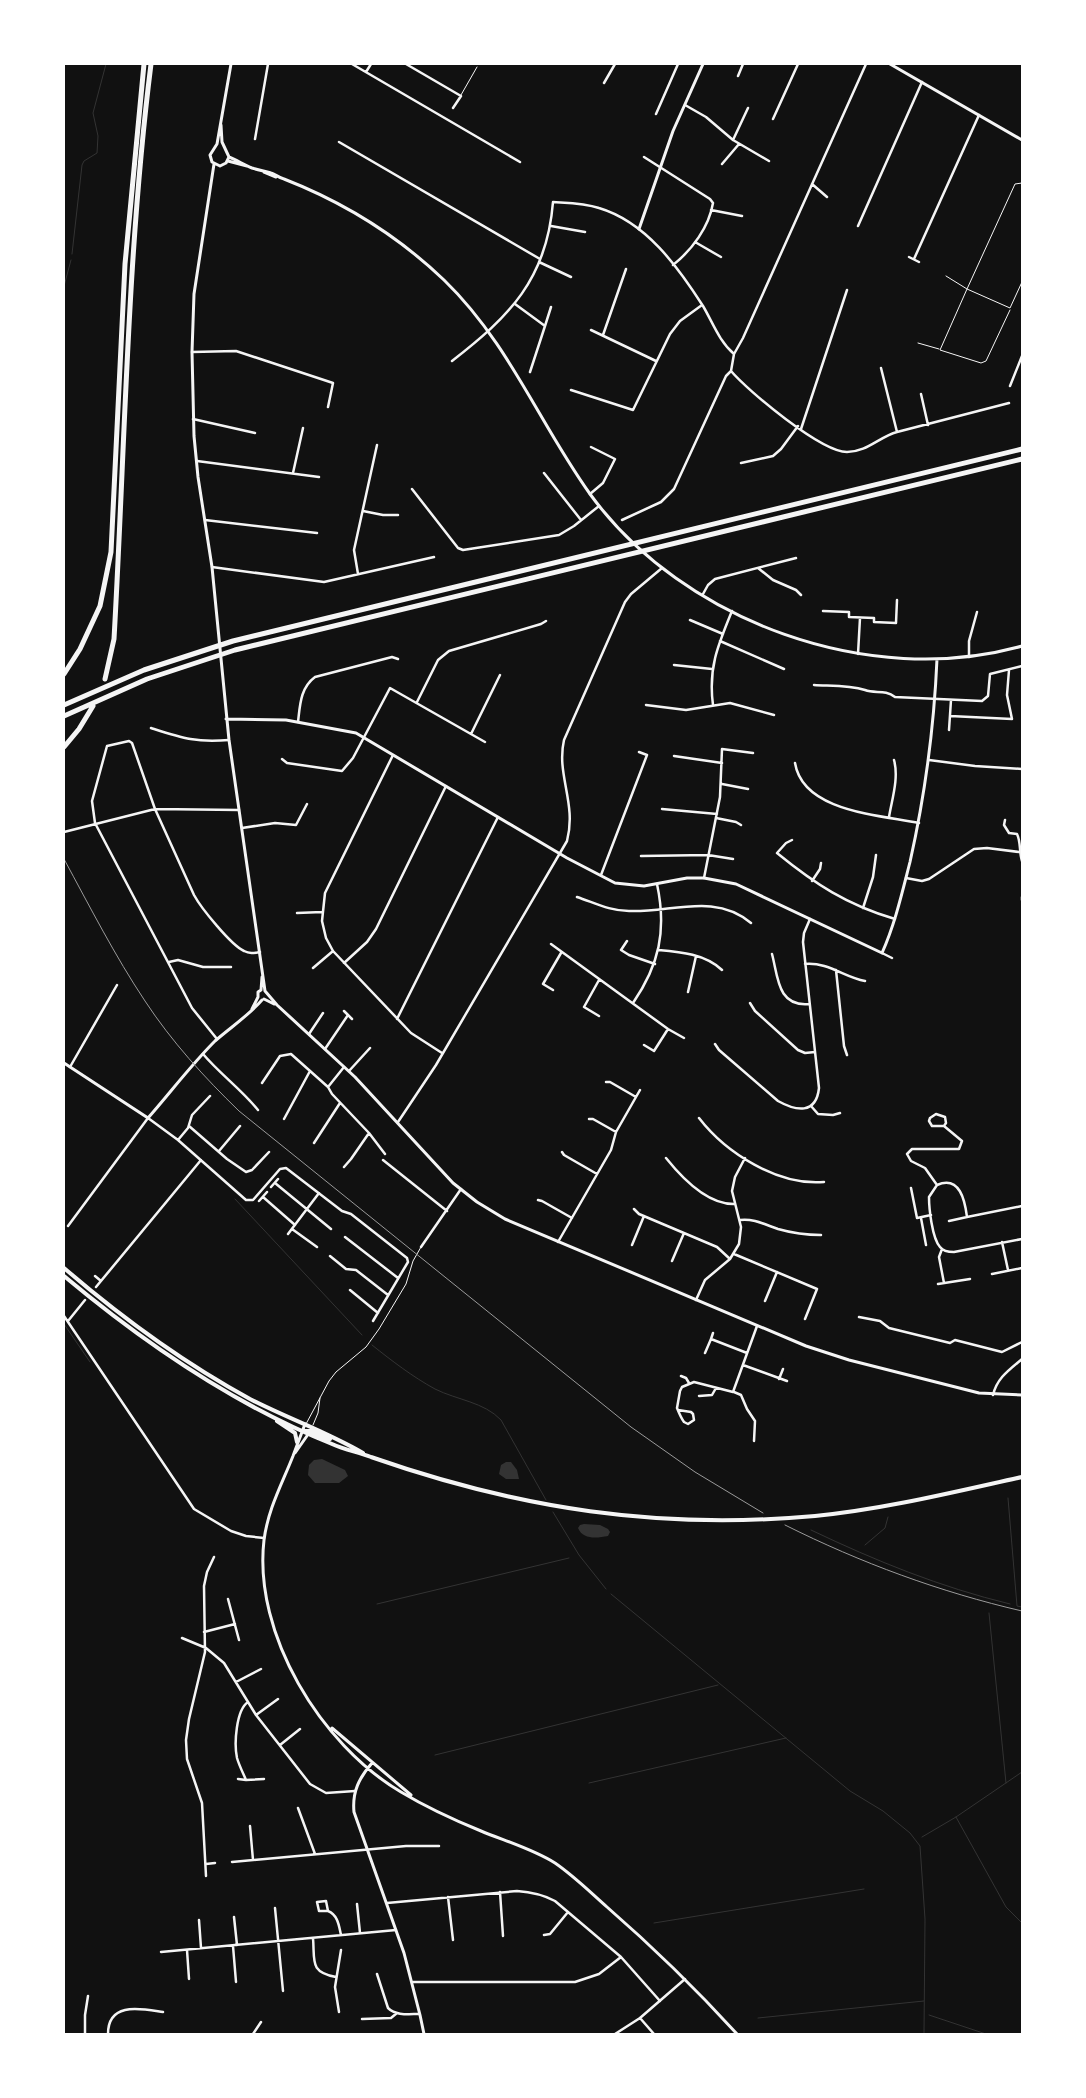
<svg xmlns="http://www.w3.org/2000/svg" width="1086" height="2098" viewBox="0 0 1086 2098" font-family="'PT Serif',serif">
<style>
.water{fill:#333}
.lines{fill:none;stroke-linecap:round;stroke-linejoin:round}
.stream{stroke:#333;stroke-width:1}
.service{stroke:#f5f5f5;stroke-width:1}
.minor{stroke:#f5f5f5;stroke-width:2.5}
.tertiary{stroke:#f5f5f5;stroke-width:3}
.secondary{stroke:#f5f5f5;stroke-width:4}
.motorway{stroke:#f5f5f5;stroke-width:5}
.rail{stroke:#9a9a9a;stroke-width:1}
</style>
<rect width="100%" height="100%" fill="#111"/>
<path class="water" d="M322,1459L345,1470L348,1476L339,1483H315L308,1475L309,1465L314,1460Z
M506,1462H511L517,1470L519,1479H506L499,1474L501,1465Z
M584,1524L600,1525L608,1529L610,1532L608,1536C597,1538 583,1540 578,1528L580,1525Z"/>
<g class="lines">
<path class="stream" d="M72,254L82,165L84,161L97,153L98,136L93,113L106,64
M64,286L71,260
M235,1199L362,1335
M64,1324L90,1362
M372,1345C392,1361 413,1377 435,1389C457,1400 484,1402 501,1420L546,1500
M1008,1498L1017,1606L1022,1607
M553,1512L579,1555L606,1589
M811,1530C876,1561 940,1587 1010,1604
M865,1545L885,1528L888,1517
M611,1594L850,1791L883,1811L910,1833L920,1846L925,1919L924,2034
M377,1604L569,1558
M989,1613L1006,1783
M435,1755L718,1685
M589,1783L786,1738
M956,1817L1006,1907L1022,1923
M922,1837L956,1817L1022,1772
M654,1923L864,1889
M929,2015L986,2034
M758,2018L924,2001"/>
<path class="service" d="M461,95L477,67
M1022,183L1015,184L967,289L1010,308L1022,282
M946,276L967,289L940,350L981,363L986,361L1010,310
M918,343L939,349
M306,1424L329,1381L336,1372L366,1347L379,1329L406,1284L413,1261L421,1247
M313,1425L318,1413L320,1398"/>
<path class="minor" d="M352,64L520,162
M406,64L461,96L453,108
M366,72L371,64
M738,76L743,64
M604,83L615,64
M685,105L706,117L733,140L769,161
M656,114L678,64
M773,119L798,64
M255,139L268,64
M733,140L748,108
M339,142L540,259
M644,157L710,199L713,203C709,227 692,250 673,265
M722,164L739,144
M812,184L827,197
M711,210L742,216
M551,226L585,232
M858,226L922,82
M695,242L721,257
M909,257L919,262
M914,259L979,115
M539,262L571,277
M515,304L545,326L530,372
M545,326L551,307
M591,330L656,361
M603,335L626,269
M192,352L236,351L333,383L328,407
M452,361C509,317 547,279 553,202C569,203 584,203 599,208C646,222 678,267 703,306C713,323 719,341 734,354
M881,368L897,432
M731,371C748,391 821,452 847,452C867,452 879,437 897,432L1009,403
M1010,386L1022,356
M571,390L633,410L670,334L680,321L702,305
M921,394L928,425
M193,419L255,433
M801,429L847,290
M197,461L319,477
M741,463L773,456L781,449L798,426
M293,473L303,428
M544,473L581,520
M412,489L458,548L463,550L559,535L574,526L599,506
M590,494L603,483L615,459L591,447
M363,511L383,515H398
M205,520L317,533
M622,520L661,502L674,489L726,376L731,371L734,354L743,338L866,64
M212,567L324,582L434,557
M758,568L773,580L796,590L801,595
M358,574L354,550L377,445
M703,594L708,585L715,579L796,558
M823,611L849,612V617L874,618V622L896,623L897,600
M690,620L723,634
M720,641L784,669
M858,654L860,618
M969,657V641L977,612
M674,665L712,669
M814,685C831,686 849,685 865,690C875,694 885,689 895,697L982,701L988,696L990,674L1022,666
M417,702L438,660L449,651L541,624L546,621
M646,705L686,710L730,703L774,715
M713,705C708,668 718,645 732,611
M950,716L1012,719L1007,695L1009,670
M298,722C300,706 300,688 315,677L392,657L398,659
M151,728C182,738 196,743 229,740
M949,730L951,700
M471,734L500,675
M393,755L325,893L322,921L326,938L333,951L411,1033L442,1053
M674,756L722,763
M282,759L287,763L342,771L353,758L390,688L485,742
M929,760L975,766L1022,769
M795,763C803,812 880,815 919,823
M722,784L748,789
M662,809L717,814
M889,817C892,799 899,778 894,760
M716,818L736,822L741,825
M1005,820L1004,825L1009,833L1017,834C1021,842 1019,852 1022,861
M242,828L275,823L296,825L307,804
M64,832L155,809L239,810
M792,840L786,843L777,853C815,884 847,905 895,919
M641,856L708,855L733,859
M601,875L647,755L639,752
M704,878L720,797L722,749L753,753
M906,878L922,881L929,879L974,849L987,848L1019,852
M812,881L820,869L821,863
M577,897C595,903 610,911 629,911C670,913 715,892 751,923
M1022,897V900
M863,908L873,877L876,855
M297,913L322,912
M627,941L621,950L629,955L655,964
M551,944L668,1029L684,1038
M658,950C681,952 705,954 722,970
M882,953L892,958
M772,954C778,976 777,1007 809,1004
M169,962L178,960L203,967H231
M344,963L367,942L376,929L446,786
M805,964C828,962 844,977 865,981
M313,968L333,951
M836,970L844,1046L847,1055
M553,990L543,984L561,953
M688,992L696,956
M633,1003C659,965 667,931 657,884
M750,1003L755,1011L798,1050L805,1053L815,1052
M348,1015L352,1019
M599,1016L584,1007L599,980
M397,1019L498,817
M309,1034L323,1013
M217,1039L192,1008L95,823L92,801L107,746L129,741L132,743L155,809L194,895C201,908 231,945 244,951C250,954 254,953 260,952
M715,1044L719,1050L778,1101C796,1111 816,1115 819,1088L803,942L804,933L810,919
M644,1045L654,1051L668,1029
M325,1049L348,1015L344,1011
M203,1054C220,1074 242,1090 258,1110
M70,1067L117,985
M349,1071L370,1048
M606,1082H610L636,1097
M262,1083L280,1056L291,1054L328,1087L332,1094L369,1133L385,1154
M328,1087L344,1067
M811,1106L818,1114L833,1115L840,1113
M699,1118C726,1153 778,1186 824,1182
M284,1119L310,1071
M589,1119H593L616,1132
M398,1122L436,1065L567,841C577,803 556,775 564,740L625,602L631,594L662,568
M189,1126L227,1159L246,1172L252,1170L269,1152
M178,1140L188,1128L192,1115L210,1096
M314,1143L340,1103
M219,1151L240,1126
M562,1152L564,1155L597,1174
M666,1158C682,1178 708,1205 735,1204
M383,1160L447,1211
M344,1167L351,1159L369,1133
M275,1183L331,1229
M937,1185L925,1168L911,1161L907,1154L912,1149H959L962,1141L944,1126L946,1123L945,1117L936,1114L930,1118L929,1121L932,1126H944
M271,1187L278,1179
M911,1188L917,1218L931,1215
M263,1197L295,1225
M538,1200L542,1201L572,1218
M259,1201L267,1192
M1022,1206L967,1217C965,1201 960,1175 937,1185L929,1197C929,1208 932,1238 940,1247C943,1251 948,1252 954,1252L1022,1239
M634,1209L639,1214L717,1247L730,1259
M921,1218L926,1245
M740,1220C753,1218 766,1225 778,1229C792,1233 806,1235 821,1235
M949,1221L967,1217
M68,1226L148,1118L178,1140L246,1200H253L280,1169L286,1168L342,1211L351,1214L407,1258L408,1262L373,1321
M292,1229L317,1247
M288,1234L319,1193
M345,1237L398,1278
M558,1242L611,1150L616,1132L640,1090
M1002,1242L1008,1270
M632,1245L644,1216
M421,1247L461,1189
M942,1249L939,1257L944,1283
M734,1254L817,1289L805,1319
M330,1256L346,1269L356,1270L388,1295
M672,1261L684,1233
M992,1274L1022,1268
M95,1276L101,1281
M938,1284L970,1279
M96,1287L201,1160
M350,1290L378,1313
M696,1300L705,1280L730,1259L739,1244L741,1227L732,1191L735,1177L745,1158
M765,1301L777,1272
M64,1316L194,1509L231,1531L246,1536L264,1538
M859,1317L880,1321L889,1328L950,1343L955,1340L1002,1352L1022,1342
M68,1321L85,1300
M711,1339L713,1333
M705,1353L711,1339L747,1353
M743,1365L787,1381
M681,1376L686,1378L689,1383
M779,1379L783,1369
M734,1392L741,1395L747,1409L755,1421L754,1441
M993,1395C997,1378 1009,1370 1022,1359
M699,1396L712,1395L716,1388
M678,1410L691,1412L693,1414L694,1420L688,1424L684,1422C681,1418 679,1413 677,1408L680,1391L682,1387L694,1382L733,1392L757,1326
M228,1599L239,1640
M204,1632L235,1624
M182,1638L206,1648L224,1663L256,1715L310,1784L326,1793L355,1791
M236,1682L261,1669
M248,1702C236,1710 234,1744 237,1758C239,1765 243,1773 246,1780L264,1779
M256,1715L278,1699
M280,1745L300,1729
M238,1779L246,1780
M298,1808L315,1854
M250,1826L253,1860
M232,1862L406,1846H439
M206,1864L215,1863
M206,1876L202,1803L187,1759L186,1740L189,1719L205,1652L204,1586L207,1572L214,1557
M500,1892L503,1936
M448,1897L453,1940
M387,1903L517,1891C531,1892 542,1894 555,1901L621,1957L660,2001
M357,1904L360,1933
M275,1908L283,1991
M328,1911H319L317,1902L326,1901L328,1911C338,1915 339,1926 341,1935
M234,1917L237,1945
M199,1920L201,1948
M544,1935L550,1934L568,1912
M313,1938C315,1961 309,1972 336,1977
M233,1946L236,1982
M187,1950L189,1979
M161,1952L396,1930
M377,1974L388,2008C396,2016 409,2014 419,2014
M413,1982H575L599,1974L621,1957
M339,2012L335,1987L341,1950
M640,2018L654,2034
M362,2019L391,2018L397,2013
M85,2034V2015L88,1996
M108,2034C108,2001 142,2009 163,2012
M253,2034L261,2022
M615,2034L640,2018L685,1979"/>
<path class="tertiary" d="M890,64L1022,140
M221,125L222,142L229,157L226,163L220,166L212,162L210,155L217,144L231,64
M229,157C237,160 244,165 252,168C258,170 264,171 271,173C275,174 279,178 284,179C343,202 398,236 444,280C509,343 539,423 590,494C683,622 870,689 1022,646
M228,161L247,166
M214,164L194,294L192,352L194,436L198,477L212,567L229,740L265,991L277,1005L355,1077L453,1183L477,1202L505,1219L806,1346L849,1360L979,1393L1022,1395
M264,172L276,177
M639,229L673,131L703,64
M226,719L286,720L356,733L567,858L615,883L644,886L687,878H704L736,884L882,953C895,924 902,893 910,862C925,795 934,728 937,659
M261,990L262,977
M264,999L274,1004
M252,1009L258,997V992L261,990
M64,1063L148,1118C170,1093 191,1065 215,1041C231,1027 248,1016 262,1000
M305,1424C301,1435 297,1445 293,1456C282,1484 268,1509 264,1540C253,1634 321,1745 401,1792C426,1807 454,1820 481,1831C505,1841 533,1849 555,1863C574,1876 590,1892 607,1907C653,1947 696,1989 737,2034
M295,1453L309,1433
M332,1728L411,1795
M372,1763C359,1778 352,1792 354,1812L404,1953L420,2015L424,2034"/>
<path class="secondary" d="M64,1268C121,1317 184,1363 250,1399C287,1418 327,1432 363,1453
M64,1276C144,1343 235,1405 332,1444C345,1450 358,1452 371,1457C520,1509 658,1530 815,1516C885,1509 954,1492 1022,1477
M277,1421L295,1433L297,1442
M303,1431H310L330,1439"/>
<path class="motorway" d="M64,674L80,649L100,606L111,552L125,264L144,64
M105,679L114,639C125,447 127,255 151,64
M64,705L144,670L233,641L1022,449
M64,716L147,679L235,650L1022,459
M64,747L79,729L93,706"/>
<path class="rail" d="M64,859C90,907 115,956 145,1001C172,1042 204,1077 239,1111L631,1427L695,1472L763,1513
M785,1525C861,1563 940,1592 1022,1611"/>
</g>
<rect width="1086" height="2098" fill="none" stroke="#ffffff" stroke-width="130"/>
</svg>
